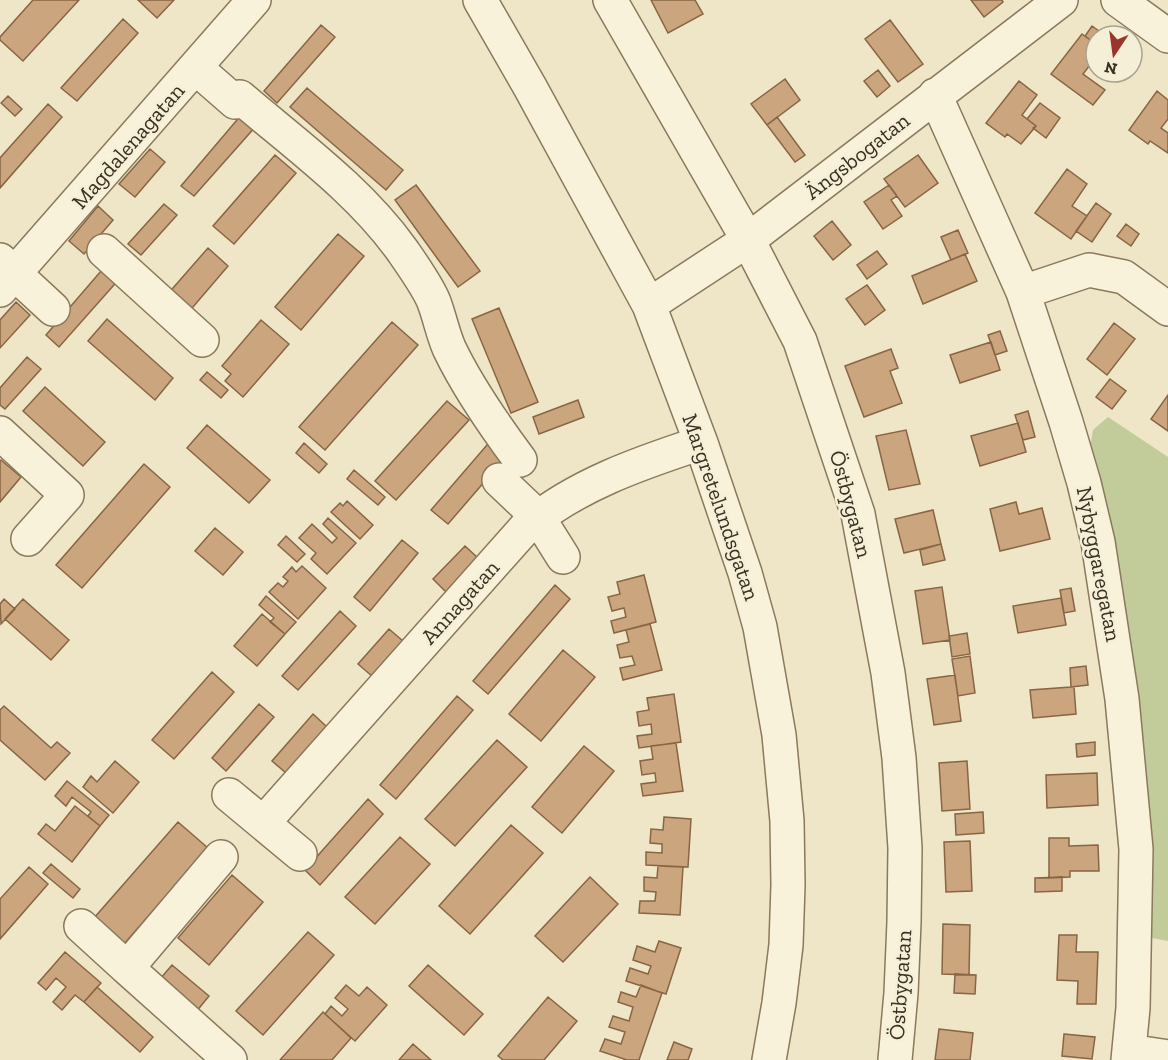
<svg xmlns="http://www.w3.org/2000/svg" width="1168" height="1060" viewBox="0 0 1168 1060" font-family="'Zilla Slab',serif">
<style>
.green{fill:#c2cc9b}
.building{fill:#cba57e;stroke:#886543;stroke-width:1.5}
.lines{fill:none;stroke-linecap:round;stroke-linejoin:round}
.minor-casing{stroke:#8a795c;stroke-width:36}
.minor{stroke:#f9f2da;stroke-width:33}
.labels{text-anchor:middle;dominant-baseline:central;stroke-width:5;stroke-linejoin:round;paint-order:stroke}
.street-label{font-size:22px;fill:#3a2f20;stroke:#f5efd7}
</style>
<rect width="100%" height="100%" fill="#eee6c7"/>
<path class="green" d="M1108,417L1168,457V941L1152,938L1147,810L1089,454L1093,430Z"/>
<path class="building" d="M33,0H79L23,61L0,40V37Z
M138,0H174L157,18Z
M651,0H695L703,14L668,33Z
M971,0H1002L1003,2L984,17Z
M123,19L138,33L77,101L61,88Z
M890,20L923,64L898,82L865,39Z
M321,25L335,37L277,103L264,91Z
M1092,26L1106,36H1096V44L1085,36Z
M1082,34L1096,44V57L1083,74L1105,90L1093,105L1051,74Z
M878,70L890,86L877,97L864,81Z
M785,79L800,100L767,125L751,104Z
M1019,81L1037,95L1022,115L1036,126L1021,144L1007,134L1005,137L986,123Z
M307,88L403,170L386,190L290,107Z
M1157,91L1168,100V119L1161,128L1168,133V153L1150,141L1148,144L1129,130Z
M8,96L22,109L15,116L1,103Z
M1040,103L1060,118L1046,138L1033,128L1036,126L1027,119Z
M48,104L62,117L0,188V158Z
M242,114L256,126L194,196L181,186Z
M777,117L805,155L795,162L767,125Z
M150,149L165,162L135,197L119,184Z
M275,155L296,173L234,244L213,226Z
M918,155L938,183L905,207L884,179Z
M1067,169L1087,184L1072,206L1087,216L1071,239L1035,213Z
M416,185L480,271L458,287L395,200Z
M889,185L897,196L891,200L902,216L883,229L864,202Z
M1096,203L1111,214L1092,242L1076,231Z
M164,204L177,215L141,255L128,244Z
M98,206L113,220L84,254L69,241Z
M832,221L851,245L833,260L814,236Z
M1126,224L1139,234L1131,246L1117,236Z
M958,230L968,253L951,260L941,237Z
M338,234L364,256L301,330L275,307Z
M208,248L228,266L187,314L166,296Z
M877,251L887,264L867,279L857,265Z
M965,254L977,281L923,304L912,276Z
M107,264L121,277L59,347L46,335Z
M867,285L885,310L865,325L846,299Z
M16,302L30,315L0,348V320Z
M499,308L538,402L511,413L472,319Z
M107,319L173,378L155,400L88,341Z
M261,320L289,344L243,397L225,381L231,374L222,366Z
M392,322L418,345L325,450L299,427Z
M1114,323L1135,339L1107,375L1087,359Z
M1000,331L1007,351L995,355L988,335Z
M991,342L1000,370L960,383L950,355Z
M891,349L898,368L890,371L902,403L864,417L845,366Z
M27,357L41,369L5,409L0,405V388Z
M207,372L228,390L221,398L200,380Z
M1110,379L1126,391L1112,409L1096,397Z
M45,387L105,442L83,466L23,411Z
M1168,395V431L1151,419Z
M578,400L584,417L539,434L533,417Z
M447,401L469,420L396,500L375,481Z
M1028,411L1035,437L1023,440L1015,415Z
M1018,423L1026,452L980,466L971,436Z
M207,425L270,480L249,503L187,448Z
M906,430L920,484L889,490L876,436Z
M493,438L510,452L448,524L431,510Z
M304,443L327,464L319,473L296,453Z
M1,460L21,477L0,502V461Z
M144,464L170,487L82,588L56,565Z
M354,470L385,497L378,505L347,479Z
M347,501L373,525L360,539L331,512L340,503L343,506Z
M1016,502L1019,514L1042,508L1050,539L1000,551L990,509Z
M933,510L941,544L904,553L895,519Z
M328,518L356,543L327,574L311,559L316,553L299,538L312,524L332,543L337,538L323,524Z
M215,528L243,552L223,575L195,551Z
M286,536L305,554L297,562L278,545Z
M402,540L418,553L370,611L354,597Z
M941,544L945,560L923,565L920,550Z
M465,546L478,558L446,592L433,579Z
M302,566L326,588L298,619L269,592L278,583L283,587L288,581L283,577L292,567L296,572Z
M644,575L656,622L614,633L611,621L626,617L624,608L612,611L608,597L620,594L617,582Z
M555,585L570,599L488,694L473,681Z
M942,587L950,640L923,644L915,591Z
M1071,588L1075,611L1064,613L1060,590Z
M266,596L296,622L285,634L270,622L274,618L259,605Z
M1061,598L1066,625L1018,633L1013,606Z
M4,599L15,609L1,624L0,604Z
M23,599L69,640L51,660L5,619Z
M340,611L356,626L298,690L282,676Z
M262,614L285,634L257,666L234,646Z
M650,624L662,670L623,680L620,668L635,665L632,656L620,658L617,645L629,642L626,630Z
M389,629L403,641L373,677L358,664Z
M967,633L970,654L952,657L949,636Z
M563,650L595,677L541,741L509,714Z
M970,656L975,693L958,696L952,659Z
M1086,666L1088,685L1071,687L1070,668Z
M212,672L234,692L174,759L152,740Z
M955,675L961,721L934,725L927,679Z
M1071,687H1074L1076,714L1033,718L1030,690Z
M674,694L681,742L639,748L637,736L652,734L651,724L639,726L637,712L649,710L647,698Z
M457,696L473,710L396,799L380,785Z
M259,704L274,717L226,771L212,758Z
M4,706L51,748L57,742L70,753L45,780L0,740V710Z
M313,714L327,727L286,773L272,761Z
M497,740L527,767L455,846L425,819Z
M1095,742V755L1077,757L1076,744Z
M676,743L683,791L643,796L641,784L656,782L655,773L642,775L640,761L653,759L651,746Z
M584,746L614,771L562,833L532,807Z
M115,761L139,782L113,813L83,787L91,776L97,782Z
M967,761L970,809L942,811L939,763Z
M1097,773L1098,805L1047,808L1046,775Z
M67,781L109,815L100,826L88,816L91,812L72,797L66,806L55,796Z
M368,799L383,814L320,885L305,870Z
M75,806L100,826L72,862L38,834L46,824L55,831Z
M983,812L984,833L956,835L955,814Z
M664,817L691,819L688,867L646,865V852L662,853V844L650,843L651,829L663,830Z
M178,822L208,848L124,944L94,918Z
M511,825L543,853L470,934L439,906Z
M400,837L430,864L375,924L345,897Z
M1049,838H1069V846L1098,845L1099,871H1070V877L1049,878Z
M970,841L972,891L946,892L944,842Z
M51,864L80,889L73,898L43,873Z
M658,866L683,867L680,915L639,913L640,901H655L656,892L644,891V877L657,878Z
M29,867L48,884L0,939V899Z
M232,875L263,902L209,965L178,938Z
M590,877L618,904L563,962L535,936Z
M1062,877V891L1035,892V878Z
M943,924L970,925L969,975L942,974Z
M308,932L334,955L263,1035L236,1011Z
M1059,935H1077L1076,952H1098L1096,1004H1077L1078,981L1057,980Z
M659,941L681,948L666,994L626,981L630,968L648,974L651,966L633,960L637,946L655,952Z
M65,952L101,983L84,1002L75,995L62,1010L53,1002L66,987L56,978L46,990L38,983Z
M172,965L209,996L191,1018L154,986Z
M428,965L483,1014L464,1035L409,986Z
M955,974L976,975L975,994L954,993Z
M346,985L359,996L367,987L387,1005L355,1041L325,1014L331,1006L342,1016L348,1009L335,998Z
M641,985L662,993L639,1060H627L600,1051L605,1039L621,1044L625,1032L609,1027L613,1016L629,1021L633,1007L618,1002L621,992L636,997Z
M97,987L153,1037L140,1052L84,1002Z
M548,997L577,1021L544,1060H503L498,1056Z
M323,1012L351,1038L332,1060H280Z
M939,1029L973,1033L970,1060H935Z
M1064,1034L1095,1037L1092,1059L1062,1056Z
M674,1042L692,1049L688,1060H667Z
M413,1044L431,1060H399Z"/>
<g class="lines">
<defs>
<path id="minor" d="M480,0L530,87L649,305L701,443L745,573L760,627L779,735L787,821L788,885L786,945L779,1003L769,1060
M610,0L748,240L800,341L858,514L888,673L899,758L905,848L904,922L901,993L895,1060
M1118,0L1168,36
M196,68L235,102
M935,95L1023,292L1066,422L1084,483L1098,542L1122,699L1136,849L1133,1008L1128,1060
M240,97C296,145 359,190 402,250C411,263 431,291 435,305C440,319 443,334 449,348C468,388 494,425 520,460
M104,251L202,340
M0,260L53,309
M0,290L254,0
M1023,292L1089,270L1124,277L1168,309
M649,305L748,240L1061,0
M0,433L67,495L28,539
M499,480L538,517L563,557
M229,795L300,854
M264,822L526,527C576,485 640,463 701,443
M221,857L127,968L230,1060
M81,926L127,968
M1129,1051L1168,1057"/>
</defs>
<use href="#minor" class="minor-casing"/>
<use href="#minor" class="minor"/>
</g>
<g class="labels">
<g class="street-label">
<text transform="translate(128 146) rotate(-49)">Magdalenagatan</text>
<text transform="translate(857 156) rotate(-38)">Ängsbogatan</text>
<text transform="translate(851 504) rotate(75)">Östbygatan</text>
<text transform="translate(721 507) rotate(71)">Margretelundsgatan</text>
<text transform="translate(1099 564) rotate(79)">Nybyggaregatan</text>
<text transform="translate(460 602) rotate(-48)">Annagatan</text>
<text transform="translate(900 985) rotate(-86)">Östbygatan</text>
</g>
</g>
<g transform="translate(1114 54) rotate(193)"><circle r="28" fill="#f5efd7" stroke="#aaa28e" stroke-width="1.5"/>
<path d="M0-4.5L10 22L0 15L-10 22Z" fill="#98362d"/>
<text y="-9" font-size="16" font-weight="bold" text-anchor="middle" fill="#3a2f20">N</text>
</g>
</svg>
